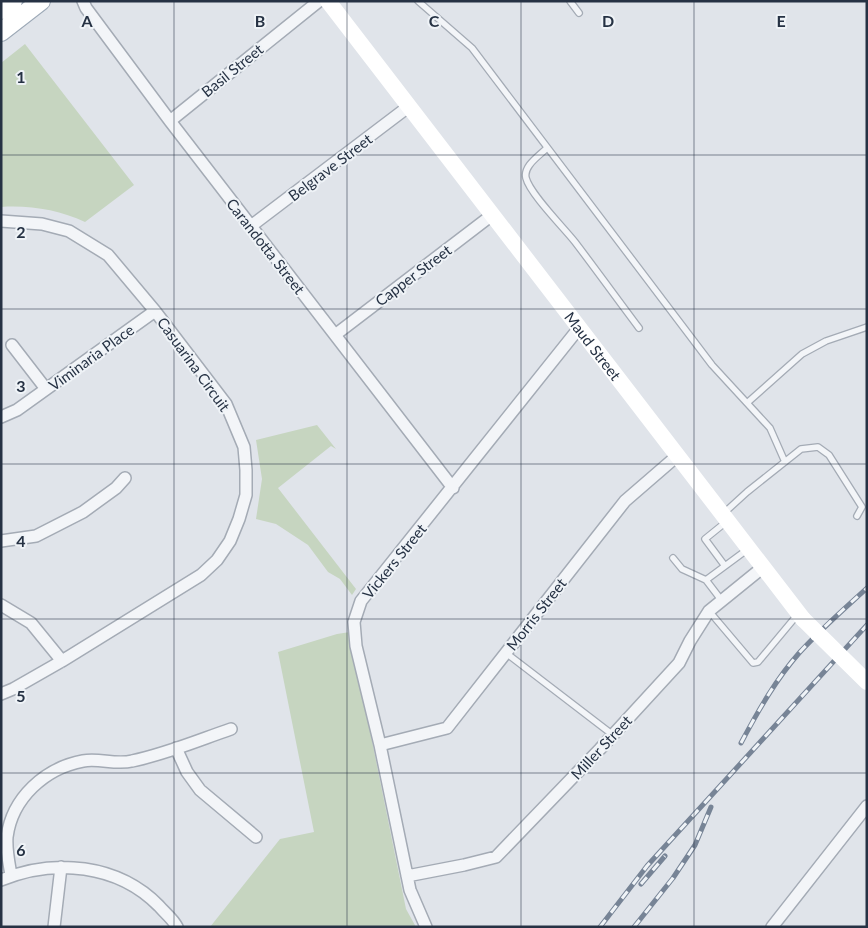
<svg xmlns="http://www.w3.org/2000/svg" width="868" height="928" viewBox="0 0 868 928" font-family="Lato,sans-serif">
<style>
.green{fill:#c6d5c0}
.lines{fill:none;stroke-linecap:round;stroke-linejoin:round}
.service-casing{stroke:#a4abb5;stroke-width:8}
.minor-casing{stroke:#a4abb5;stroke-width:14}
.primary-casing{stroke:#9da9b7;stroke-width:20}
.service{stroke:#f3f5f8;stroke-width:5.5}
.minor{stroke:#f3f5f8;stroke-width:11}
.secondary{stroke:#fff;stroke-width:16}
.primary{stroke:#fff;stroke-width:18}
.rail-casing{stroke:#778496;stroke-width:5}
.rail{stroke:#eff3f7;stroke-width:3;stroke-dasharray:9;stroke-linecap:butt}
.secondary-bridge{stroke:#fff;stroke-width:16}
.grid{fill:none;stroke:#263244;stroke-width:1;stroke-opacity:0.55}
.labels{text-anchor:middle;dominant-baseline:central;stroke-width:4;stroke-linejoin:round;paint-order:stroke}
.street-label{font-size:15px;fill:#263244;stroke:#eff3f7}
.grid-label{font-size:16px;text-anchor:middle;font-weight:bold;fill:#263244;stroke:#eff3f7;stroke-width:4;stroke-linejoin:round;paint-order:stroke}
</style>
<rect width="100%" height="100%" fill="#e0e4ea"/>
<path class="green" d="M25,44L134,185L85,222C59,210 30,205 1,207V63Z
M317,425L336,449L331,446L278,488L356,589L352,595L340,579L328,572L308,545L276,524L256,519L262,479L256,440Z
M350,632L406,909L416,927H210L280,839L314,832L278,652L337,634Z"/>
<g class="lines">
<defs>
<path id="service" d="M418,1L472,48L712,365L770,428L785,462
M570,1L579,13
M547,148C539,156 523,166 526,178C530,194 564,228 575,242C597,271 618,300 639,328
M747,403L802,354L826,341L867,327
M724,513L747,492L801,449L818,447L829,455L862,507L857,516
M673,558L682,569L706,580
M725,566L705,539L726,522
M722,601L706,580L748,549
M709,611L753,663L758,662L798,614
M506,653L613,735"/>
<path id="minor" d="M83,1L86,8L170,121L453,488
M170,121L319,1
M1,221L42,224L69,231L108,255L155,311L226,404L244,447L246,470V495L239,519L230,541L217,560L201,575L62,661L13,689L1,694
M251,226L408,107
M335,335L492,215
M12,345L46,389
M1,417L17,410L155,311
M1,541L36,536L83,512L116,488L125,478
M1,605L31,623L62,661
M380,745L447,728L625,501L677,456
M176,748L187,772L200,790L256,837
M11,875C9,863 6,850 7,837C12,798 45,768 83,761C99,758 116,765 132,761C166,754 199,740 231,729
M407,876L464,865L496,857L600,749L679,663L690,641L709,611L762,568
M1,880C54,858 118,864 159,906C165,913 173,919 177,927
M54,927L61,867
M426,927L410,890L380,745L356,646L354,622L361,601L579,328
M772,927L867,806"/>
<path id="primary" d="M1,10L13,1
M1,32L41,1"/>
</defs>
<use href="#service" class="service-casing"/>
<use href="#minor" class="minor-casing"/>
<use href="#primary" class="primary-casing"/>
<use href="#service" class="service"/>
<use href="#minor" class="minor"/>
<path class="secondary" id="s1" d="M328,1L803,619"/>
<use href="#primary" class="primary"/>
<defs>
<path id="rail" d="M741,743C758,711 776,679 800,652C821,629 844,609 867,588
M641,884L665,856
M600,927L647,866L867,625
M634,927L673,878L695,845L711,807"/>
</defs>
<use href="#rail" class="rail-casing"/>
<use href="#rail" class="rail"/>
<path class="secondary-bridge" d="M803,619L867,682"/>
</g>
<path class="grid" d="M174,1V927M347,1V927M521,1V927M694,1V927M1,155H867M1,309H867M1,464H867M1,619H867M1,773H867"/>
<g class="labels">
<g class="street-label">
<text transform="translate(232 70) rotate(-39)">Basil Street</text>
<text transform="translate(330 167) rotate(-37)">Belgrave Street</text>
<text transform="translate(266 246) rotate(52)">Carandotta Street</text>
<text transform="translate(413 275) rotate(-37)">Capper Street</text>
<text stroke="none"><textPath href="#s1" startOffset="435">Maud Street</textPath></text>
<text transform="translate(91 357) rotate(-36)">Viminaria Place</text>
<text transform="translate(194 364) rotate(54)">Casuarina Circuit</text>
<text transform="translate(394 561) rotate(-51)">Vickers Street</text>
<text transform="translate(536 614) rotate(-52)">Morris Street</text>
<text transform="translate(601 747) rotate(-47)">Miller Street</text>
</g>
</g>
<g class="grid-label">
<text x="87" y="27">A</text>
<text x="260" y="27">B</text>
<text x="434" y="27">C</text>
<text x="608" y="27">D</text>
<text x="781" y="27">E</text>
<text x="21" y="83">1</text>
<text x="21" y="238">2</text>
<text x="21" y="392">3</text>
<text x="21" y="547">4</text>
<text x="21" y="702">5</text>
<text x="21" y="856">6</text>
</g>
<rect width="868" height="928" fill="none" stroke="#263244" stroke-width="5"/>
</svg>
